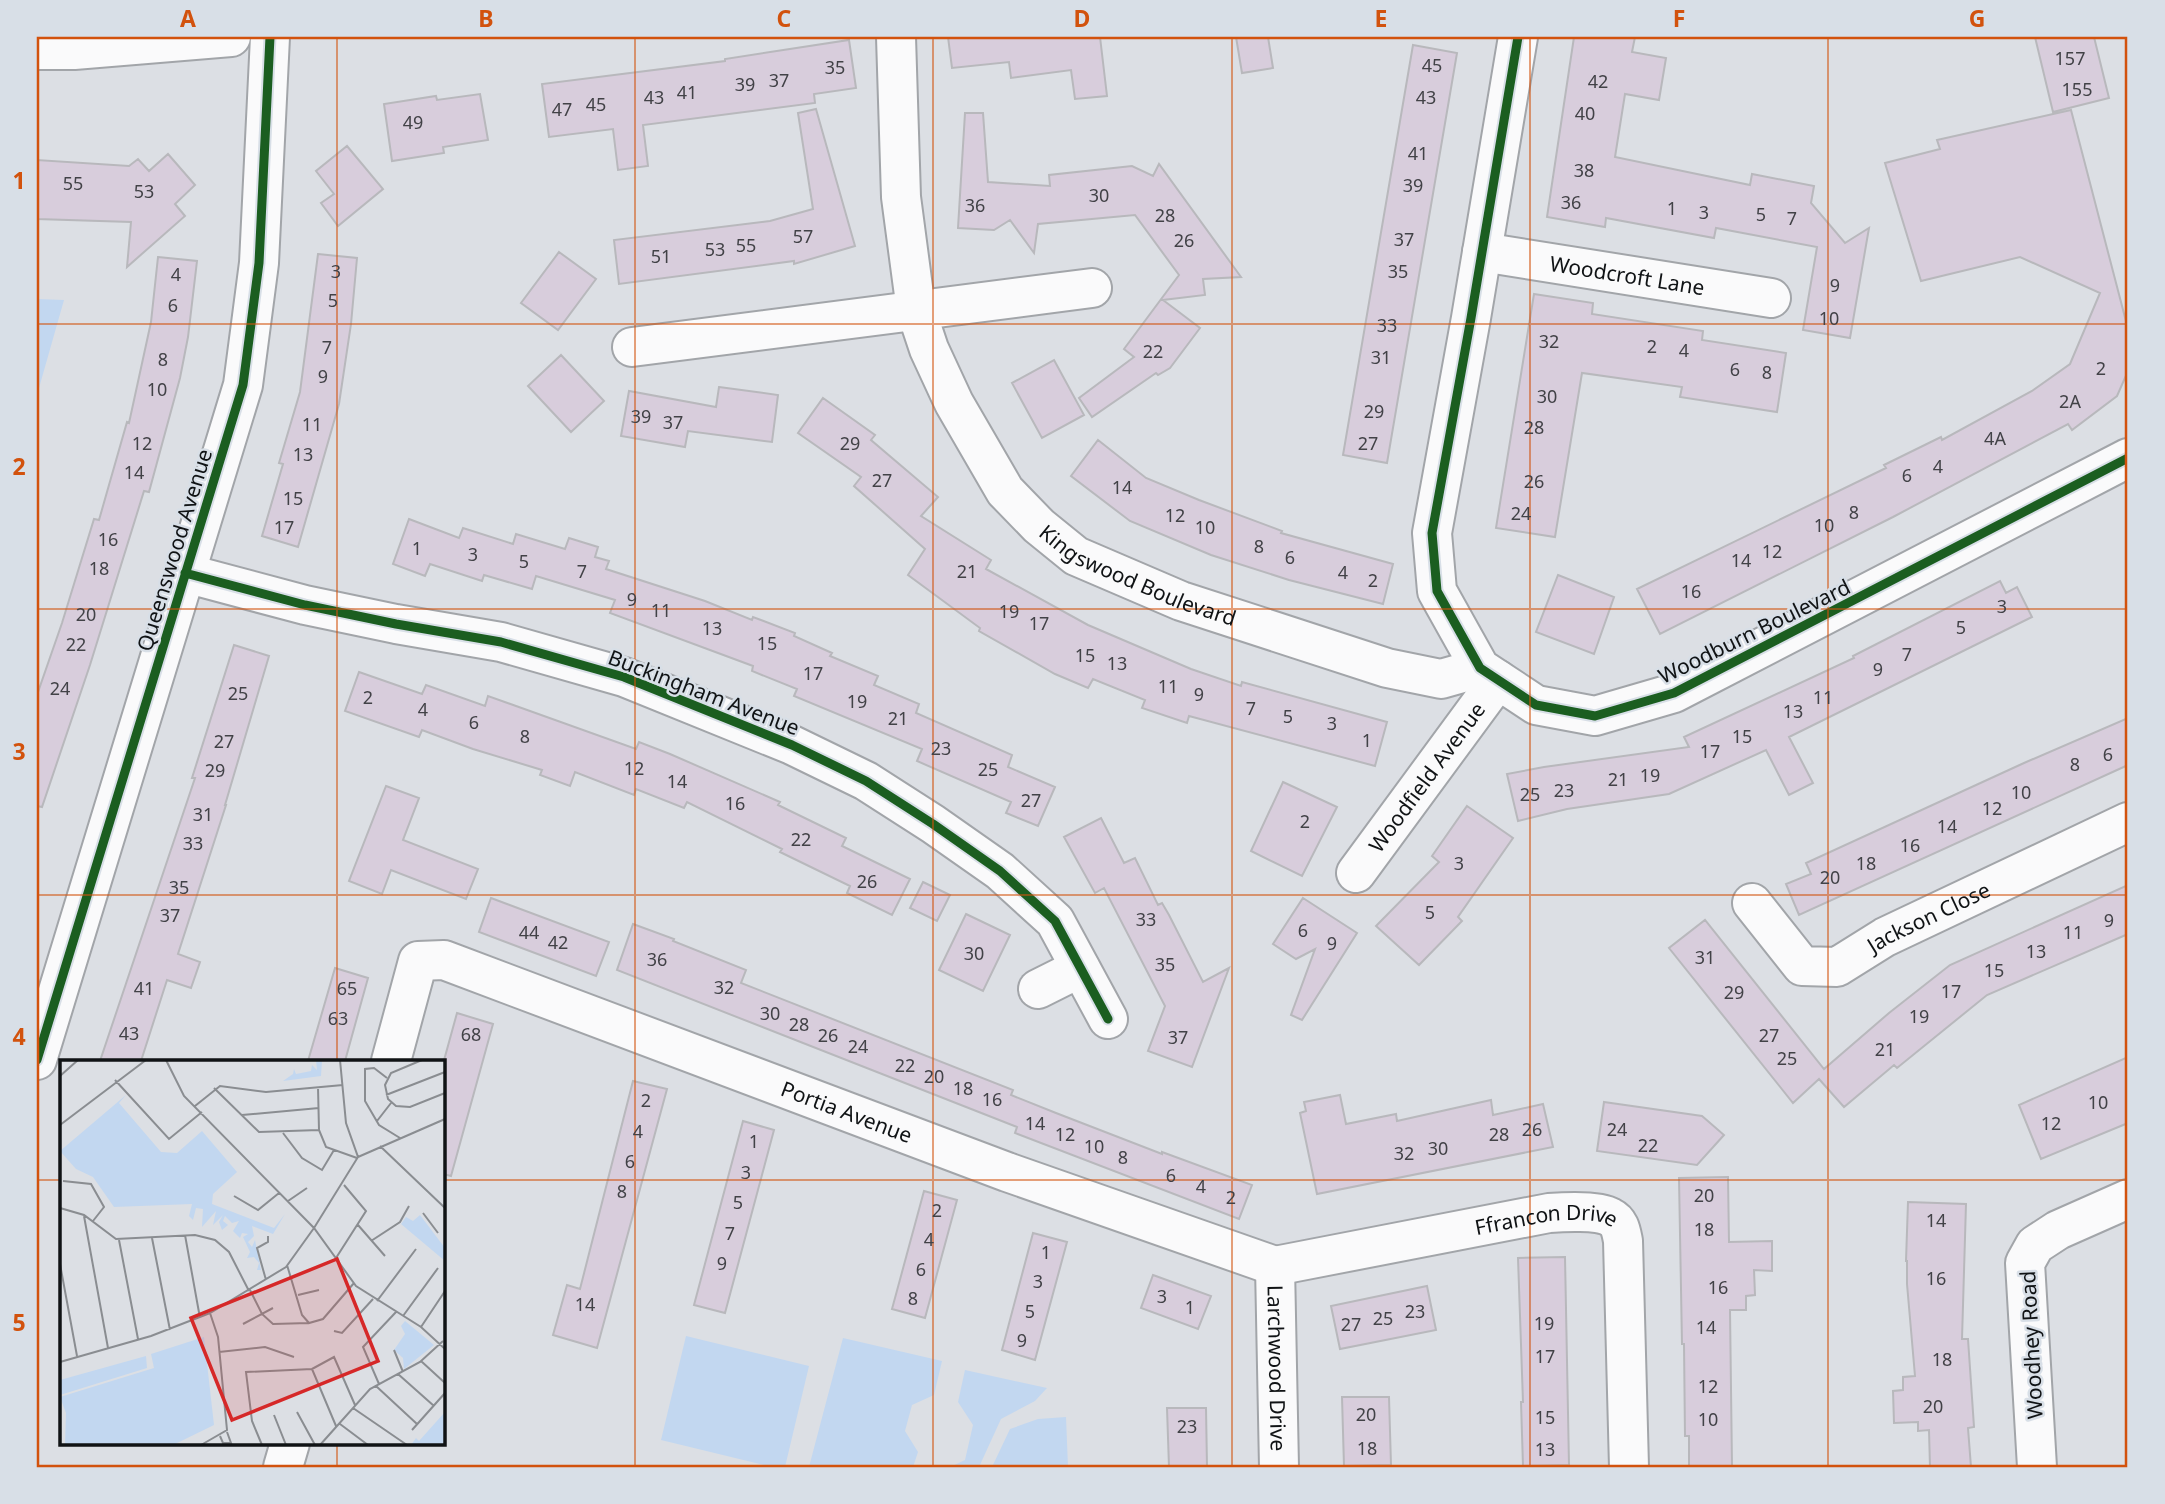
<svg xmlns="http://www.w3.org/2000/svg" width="2165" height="1504" viewBox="0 0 2165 1504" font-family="'Noto Sans',sans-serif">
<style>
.green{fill:#c2d7f0}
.building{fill:#d8cddc;stroke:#b8b8bc;stroke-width:2}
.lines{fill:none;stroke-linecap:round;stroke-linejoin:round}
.minor-casing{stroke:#a2a5a9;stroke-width:42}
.minor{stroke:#fafafb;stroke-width:38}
.cycleway-casing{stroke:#d8dfe7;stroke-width:13}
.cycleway{stroke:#1b5e20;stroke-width:9}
.grid{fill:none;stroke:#d2520d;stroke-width:2;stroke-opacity:0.55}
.labels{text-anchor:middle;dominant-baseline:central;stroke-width:5;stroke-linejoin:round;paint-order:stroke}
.number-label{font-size:18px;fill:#424247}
.street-label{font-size:21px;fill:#101315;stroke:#d8dfe7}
.inset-road{fill:none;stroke:#8a8d91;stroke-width:2}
.view{fill:#d62828;fill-opacity:0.15;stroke:#d62828;stroke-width:3.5}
.inset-edge{fill:none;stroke:#101315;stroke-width:3.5}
.neatline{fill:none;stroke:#d2520d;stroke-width:2.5}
.grid-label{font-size:23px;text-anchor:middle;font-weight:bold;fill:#d2520d}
</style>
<rect width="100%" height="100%" fill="#dcdfe4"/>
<path class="green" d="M37,299L64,300L37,395Z
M686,1336L809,1366L785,1467H772L661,1440Z
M843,1338L942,1361L934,1395L912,1405L905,1431L918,1452L913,1467H809Z
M965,1370L1047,1388L1035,1401L1001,1419L979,1467H950L965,1460L973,1425L958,1402Z
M1066,1417L1068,1467H992L1010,1429L1038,1419Z"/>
<path class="building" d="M948,37H1100L1107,96L1075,99L1071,70L1011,78L1009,62L952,68Z
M1236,37H1268L1273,68L1242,73Z
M1574,37H1635L1632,52L1666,58L1659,100L1625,94L1615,157L1750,185L1752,174L1814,186L1811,203L1845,243L1869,228L1850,338L1803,330L1817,247L1716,228L1714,238L1606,218L1605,227L1547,217Z
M2035,37H2094L2109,98L2053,112Z
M849,40L856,88L814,94L815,103L643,125L648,166L618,170L613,129L549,137L542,84L725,61V59Z
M1413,45L1457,53L1387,463L1343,455Z
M480,94L488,140L443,147L444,153L392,161L384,104L436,96L437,100Z
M816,109L855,246L794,264V261L619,284L614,240L770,221L813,209L798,113Z
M2071,110L2128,329V371L2117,396L2072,430L2068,424L1893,517L1660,634L1637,589L1886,468L1884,465L1941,437L1942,440L2032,391L2070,364L2100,293L2020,257L1921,281L1885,163L1940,149L1937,140Z
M965,113H983L988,182L1050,186L1049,175L1132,166L1153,176L1159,164L1241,277L1203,279L1205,295L1163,300L1200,328L1170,368L1158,375L1156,373L1092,417L1079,398L1134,357L1124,349L1179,275L1135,215L1038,224L1034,253L1010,220L994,230L958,228Z
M347,146L383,189L338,226L321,203L334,194L316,171Z
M168,154L195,185L175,204L185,216L127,267L131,222L37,219V160L129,166L138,159L149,171Z
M559,252L596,279L558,330L521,303Z
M318,254L357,258L351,324L339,404L298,547L262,536L283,464L279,463L300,392Z
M158,257L197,261L188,337L180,378L149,492L144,491L90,665L42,807L37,806V695L62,623L94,519L99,520L127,422L129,423L151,322Z
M1534,294L1593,303L1592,314L1703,331L1702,340L1786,353L1777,412L1680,397L1682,387L1582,373L1555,537L1496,528Z
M561,355L604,401L571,432L528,386Z
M1054,360L1084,415L1042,438L1012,383Z
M719,387L778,395L772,442L688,431L685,447L621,436L629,391L716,407Z
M823,398L875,435L871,440L938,497L921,516L991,560L986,569L1088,625L1191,669L1241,686L1242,682L1387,722L1375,766L1189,716L1187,723L1142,708L1145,700L1093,679L1088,688L1055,674L979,631L980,628L908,575L925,549L854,486L861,477L798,433Z
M1098,440L1146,478L1199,500L1282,531L1281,533L1393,564L1383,604L1289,580L1211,555L1130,521L1071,476Z
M409,519L459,538L463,528L513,544L516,534L565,549L569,538L598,547L595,557L609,561L606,569L705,601L752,620L753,617L795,633L794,636L832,653L830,656L878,676L874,685L919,704L916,713L1012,755L1008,767L1055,787L1038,826L1006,813L1011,802L917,761L922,749L794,696L797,689L752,671L753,666L610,613L615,600L536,576L532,589L484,575L482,581L430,564L425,576L393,564Z
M1558,575L1614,597L1594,654L1536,632Z
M2000,581L2006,593L2017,587L2032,617L1789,737L1813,783L1789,795L1766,750L1669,794L1567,809L1518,821L1507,774L1544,767L1689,747L1684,737L1854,658L1853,656Z
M234,645L269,656L225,805H226L178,954L200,962L191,988L167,980L141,1061H100L195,778H192Z
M359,672L422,694L426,685L485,706L488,696L636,749L639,742L670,754L780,802L778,805L846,838L842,846L910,879L892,915L847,893L850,886L780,852L782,849L687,802L684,808L636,789L634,795L575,772L570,786L540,775L542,770L473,749L422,730L419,737L345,711Z
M2128,718V765L1799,915L1786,884L1811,874L1806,863L2024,763Z
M1283,782L1337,807L1302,876L1251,851Z
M386,786L419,798L403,840L478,869L466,899L391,870L382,894L349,881Z
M1467,806L1513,838L1458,917L1462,921L1419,965L1376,926L1439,862L1432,856Z
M1101,818L1124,863L1135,858L1158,905L1162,903L1169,915L1203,982L1229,968L1192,1067L1148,1051L1165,1006L1104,888L1095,893L1064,837Z
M923,882L950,895L937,921L910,908Z
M2128,885V934L1987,995L1897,1068L1894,1065L1844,1107L1819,1079L1793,1103L1669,948L1705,920L1824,1069L1889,1013L1950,965Z
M491,898L609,942L596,976L479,932Z
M1303,898L1357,933L1302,1020L1291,1015L1315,949L1296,959L1273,944Z
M966,914L1010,935L983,991L939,970Z
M633,924L674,939L673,941L746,970L741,983L1013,1090L1011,1095L1056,1113L1162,1154V1152L1252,1185L1239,1219L1015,1133L1017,1127L617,970Z
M335,968L368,978L345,1061H308Z
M457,1013L493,1024L451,1176L443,1174V1064Z
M2128,1057V1123L2041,1159L2019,1105Z
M633,1081L667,1089L597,1348L553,1335L567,1285L580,1289Z
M1340,1095L1346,1124L1396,1114L1397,1121L1491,1100L1493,1115L1543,1104L1553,1147L1317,1194L1300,1113L1306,1111L1304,1102Z
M1604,1102L1702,1116L1724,1135L1697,1165L1597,1151Z
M743,1121L774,1130L725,1313L694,1305Z
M1728,1177L1729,1242L1772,1241V1271L1754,1270L1755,1295L1746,1296V1310H1730L1732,1467H1689V1436H1685L1684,1344H1682L1679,1178Z
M924,1191L957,1200L925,1318L892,1309Z
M1908,1202L1966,1204L1962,1339H1968L1974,1427L1968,1428L1971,1467H1930L1929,1430L1918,1431V1422L1894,1423L1893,1391L1903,1390V1377L1915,1376L1907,1284V1261H1906Z
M1033,1233L1067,1242L1035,1360L1002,1350Z
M1565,1257L1569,1465L1523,1466L1521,1402H1523L1518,1258Z
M1153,1275L1211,1296L1198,1329L1141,1308Z
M1427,1286L1436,1330L1340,1349L1331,1306Z
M1342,1397H1389L1391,1465L1344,1466Z
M1167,1408H1206L1207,1467H1169Z"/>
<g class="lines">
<defs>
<g id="minor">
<path id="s1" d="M896,37L901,197L916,310L929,349L954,403L1005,491L1039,526L1076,556L1181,601L1387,668L1441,679L1480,668"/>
<path d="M1518,37L1471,318L1432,533L1437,591L1480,668L1536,705L1595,716L1674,693L2128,458"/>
<path d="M37,50H74L231,37"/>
<path id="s2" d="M1482,252L1771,298"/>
<path d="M632,347L1092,288"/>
<path d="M185,573L305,605L396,624L501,642L624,677L792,745L866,781L933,824L1000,871L1055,921L1108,1019"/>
<path id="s3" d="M1356,873L1498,680"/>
<path id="s4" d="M1752,903L1802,966L1837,967L1885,937L2128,822"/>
<path d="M1038,989L1080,968"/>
<path d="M37,1060L243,385L259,263L270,37"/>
<path id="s5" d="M391,1061L418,961L444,960L1007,1172L1275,1266"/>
<path id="s6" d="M1275,1266L1549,1213C1562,1212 1599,1210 1610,1217C1620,1222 1621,1231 1623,1241L1629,1467"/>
<path id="s7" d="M1275,1266L1279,1467"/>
<path d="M283,1467L290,1443"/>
<path d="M2037,1467L2025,1263L2035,1245L2058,1230L2128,1199"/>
</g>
</defs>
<use href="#minor" class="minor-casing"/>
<use href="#minor" class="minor"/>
<defs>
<path id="cycleway" d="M1518,37L1471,318L1432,533L1437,591L1480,668L1536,705L1595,716L1674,693L2128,458
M185,573L305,605L396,624L501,642L624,677L792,745L866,781L933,824L1000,871L1055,921L1108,1019
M37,1060L243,385L259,263L270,37"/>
</defs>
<use href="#cycleway" class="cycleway-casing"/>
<use href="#cycleway" class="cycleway"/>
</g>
<path class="grid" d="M337,37V1061M635,37V1467M933,37V1467M1232,37V1467M1530,37V1467M1828,37V1467M37,324H2128M37,609H2128M37,895H2128M37,1180H61M443,1180H2128M337,1443V1467"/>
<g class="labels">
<g class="number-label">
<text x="2070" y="58">157</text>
<text x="1432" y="65">45</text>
<text x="835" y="67">35</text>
<text x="779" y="80">37</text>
<text x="1598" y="81">42</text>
<text x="745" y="84">39</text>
<text x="2077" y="89">155</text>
<text x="687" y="92">41</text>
<text x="654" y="97">43</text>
<text x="1426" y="97">43</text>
<text x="596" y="104">45</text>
<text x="562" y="109">47</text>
<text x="1585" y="113">40</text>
<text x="413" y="122">49</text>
<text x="1418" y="153">41</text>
<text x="1584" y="170">38</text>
<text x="73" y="183">55</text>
<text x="1413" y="185">39</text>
<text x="144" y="191">53</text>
<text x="1099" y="195">30</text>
<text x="1571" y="202">36</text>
<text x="975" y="205">36</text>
<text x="1672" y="208">1</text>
<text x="1704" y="212">3</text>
<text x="1761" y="214">5</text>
<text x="1165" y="215">28</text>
<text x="1792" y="218">7</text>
<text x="803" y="236">57</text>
<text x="1404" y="239">37</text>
<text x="1184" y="240">26</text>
<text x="746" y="245">55</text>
<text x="715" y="249">53</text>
<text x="661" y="256">51</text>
<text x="336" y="271">3</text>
<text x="1398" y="271">35</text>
<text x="176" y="274">4</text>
<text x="1835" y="285">9</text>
<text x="333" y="300">5</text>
<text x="173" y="305">6</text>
<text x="1829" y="318">10</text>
<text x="1387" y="325">33</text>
<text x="1549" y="341">32</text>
<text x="1652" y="346">2</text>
<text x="327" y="347">7</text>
<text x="1684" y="350">4</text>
<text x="1153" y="351">22</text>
<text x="1381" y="357">31</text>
<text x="163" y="359">8</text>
<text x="2101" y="368">2</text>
<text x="1735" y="369">6</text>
<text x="1767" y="372">8</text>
<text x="323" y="376">9</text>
<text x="157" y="389">10</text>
<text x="1547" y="396">30</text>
<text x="2070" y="401">2A</text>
<text x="1374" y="411">29</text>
<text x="641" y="416">39</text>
<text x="673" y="422">37</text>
<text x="312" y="424">11</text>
<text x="1534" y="427">28</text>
<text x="1995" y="438">4A</text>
<text x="142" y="443">12</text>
<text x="850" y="443">29</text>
<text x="1368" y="443">27</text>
<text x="303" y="454">13</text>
<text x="1938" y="466">4</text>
<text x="134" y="472">14</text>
<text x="1907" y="475">6</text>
<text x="882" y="480">27</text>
<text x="1534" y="481">26</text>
<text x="1122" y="487">14</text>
<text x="293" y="498">15</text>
<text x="1854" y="512">8</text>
<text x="1521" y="513">24</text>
<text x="1175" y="515">12</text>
<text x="1824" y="525">10</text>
<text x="284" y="527">17</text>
<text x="1205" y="527">10</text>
<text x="108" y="539">16</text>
<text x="1259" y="546">8</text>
<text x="417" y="548">1</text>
<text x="1772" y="551">12</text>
<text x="473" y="554">3</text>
<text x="1290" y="557">6</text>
<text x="1741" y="560">14</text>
<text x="524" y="561">5</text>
<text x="99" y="568">18</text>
<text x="582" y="571">7</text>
<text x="967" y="571">21</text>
<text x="1343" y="572">4</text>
<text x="1373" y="580">2</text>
<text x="1691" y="591">16</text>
<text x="632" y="599">9</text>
<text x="2002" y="606">3</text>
<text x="661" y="610">11</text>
<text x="1009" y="611">19</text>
<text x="86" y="614">20</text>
<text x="1039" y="623">17</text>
<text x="1961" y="627">5</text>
<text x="712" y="628">13</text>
<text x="767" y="643">15</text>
<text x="76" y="644">22</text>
<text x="1907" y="654">7</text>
<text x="1085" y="655">15</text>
<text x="1117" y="663">13</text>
<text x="1878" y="669">9</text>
<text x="813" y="673">17</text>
<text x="1168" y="686">11</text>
<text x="60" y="688">24</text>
<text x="238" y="693">25</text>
<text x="1199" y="694">9</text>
<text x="368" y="697">2</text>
<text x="1823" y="697">11</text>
<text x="857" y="701">19</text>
<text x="1251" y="708">7</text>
<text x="423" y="709">4</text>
<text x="1793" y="711">13</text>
<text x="1288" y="716">5</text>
<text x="898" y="718">21</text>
<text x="474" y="722">6</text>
<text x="1332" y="723">3</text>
<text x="525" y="736">8</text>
<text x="1742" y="736">15</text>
<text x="1367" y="740">1</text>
<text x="224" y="741">27</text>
<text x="941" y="748">23</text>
<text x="1710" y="751">17</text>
<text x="2108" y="754">6</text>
<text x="2075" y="764">8</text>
<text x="634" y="768">12</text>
<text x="988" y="769">25</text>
<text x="215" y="770">29</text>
<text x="1650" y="775">19</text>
<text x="1618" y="779">21</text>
<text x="677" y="781">14</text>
<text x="1564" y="790">23</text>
<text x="2021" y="792">10</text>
<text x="1530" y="794">25</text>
<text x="1031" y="800">27</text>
<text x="735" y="803">16</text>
<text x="1992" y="808">12</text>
<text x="203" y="814">31</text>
<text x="1305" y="821">2</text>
<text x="1947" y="826">14</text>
<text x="801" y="839">22</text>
<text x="193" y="843">33</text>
<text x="1910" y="845">16</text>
<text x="1459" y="863">3</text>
<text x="1866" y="863">18</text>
<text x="1830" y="877">20</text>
<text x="867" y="881">26</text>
<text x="179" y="887">35</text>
<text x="1430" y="912">5</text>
<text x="170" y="915">37</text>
<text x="1146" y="919">33</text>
<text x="2109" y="920">9</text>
<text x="1303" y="930">6</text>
<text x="529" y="932">44</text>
<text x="2073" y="932">11</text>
<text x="558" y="942">42</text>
<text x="1332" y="943">9</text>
<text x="2036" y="951">13</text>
<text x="974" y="953">30</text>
<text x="1705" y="957">31</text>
<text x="657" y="959">36</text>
<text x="1165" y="964">35</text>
<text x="1994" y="970">15</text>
<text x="724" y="987">32</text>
<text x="144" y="988">41</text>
<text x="347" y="988">65</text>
<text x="1951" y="991">17</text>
<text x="1734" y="992">29</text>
<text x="770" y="1013">30</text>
<text x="1919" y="1016">19</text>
<text x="338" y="1018">63</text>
<text x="799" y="1024">28</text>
<text x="129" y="1033">43</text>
<text x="471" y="1034">68</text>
<text x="828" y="1035">26</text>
<text x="1769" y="1035">27</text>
<text x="1178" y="1037">37</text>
<text x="858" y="1046">24</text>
<text x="1885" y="1049">21</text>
<text x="1787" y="1058">25</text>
<text x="905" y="1065">22</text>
<text x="934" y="1076">20</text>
<text x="963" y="1088">18</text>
<text x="992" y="1099">16</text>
<text x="646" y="1100">2</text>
<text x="2098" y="1102">10</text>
<text x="1035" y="1123">14</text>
<text x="2051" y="1123">12</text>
<text x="1532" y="1129">26</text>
<text x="1617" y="1129">24</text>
<text x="638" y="1131">4</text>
<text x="1065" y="1134">12</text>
<text x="1499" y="1134">28</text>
<text x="754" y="1141">1</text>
<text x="1648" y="1145">22</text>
<text x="1094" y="1146">10</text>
<text x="1438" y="1148">30</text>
<text x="1404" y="1153">32</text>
<text x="1123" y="1157">8</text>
<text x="630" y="1161">6</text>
<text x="746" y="1172">3</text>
<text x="1171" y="1175">6</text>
<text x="1201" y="1186">4</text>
<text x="622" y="1191">8</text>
<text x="1704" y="1195">20</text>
<text x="1231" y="1197">2</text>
<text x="738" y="1202">5</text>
<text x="937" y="1210">2</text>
<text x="1936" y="1220">14</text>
<text x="1704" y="1229">18</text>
<text x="730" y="1233">7</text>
<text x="929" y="1239">4</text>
<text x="1046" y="1252">1</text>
<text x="722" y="1263">9</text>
<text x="921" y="1269">6</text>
<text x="1936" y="1278">16</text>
<text x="1038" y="1281">3</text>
<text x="1718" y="1287">16</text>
<text x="1162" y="1296">3</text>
<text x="913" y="1298">8</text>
<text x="585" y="1304">14</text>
<text x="1190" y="1307">1</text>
<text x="1030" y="1311">5</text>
<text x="1415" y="1311">23</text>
<text x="1383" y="1318">25</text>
<text x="1544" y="1323">19</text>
<text x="1351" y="1324">27</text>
<text x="1706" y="1327">14</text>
<text x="1022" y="1340">9</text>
<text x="1545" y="1356">17</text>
<text x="1942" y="1359">18</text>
<text x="1708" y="1386">12</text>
<text x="1933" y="1406">20</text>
<text x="1366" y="1414">20</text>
<text x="1545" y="1417">15</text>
<text x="1708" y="1419">10</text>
<text x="1187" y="1426">23</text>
<text x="1367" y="1448">18</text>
<text x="1545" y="1449">13</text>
</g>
<g class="street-label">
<text stroke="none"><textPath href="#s2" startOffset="147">Woodcroft Lane</textPath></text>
<text transform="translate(174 550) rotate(-73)">Queenswood Avenue</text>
<text stroke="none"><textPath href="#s1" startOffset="637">Kingswood Boulevard</textPath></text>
<text transform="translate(1754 631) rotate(-26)">Woodburn Boulevard</text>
<text transform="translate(704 692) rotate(21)">Buckingham Avenue</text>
<text stroke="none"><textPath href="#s3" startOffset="119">Woodfield Avenue</textPath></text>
<text stroke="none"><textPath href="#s4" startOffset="220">Jackson Close</textPath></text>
<text stroke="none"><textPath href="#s5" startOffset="560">Portia Avenue</textPath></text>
<text stroke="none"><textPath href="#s6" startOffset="276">Ffrancon Drive</textPath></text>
<text transform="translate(2031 1345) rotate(-93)">Woodhey Road</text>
<text stroke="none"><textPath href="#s7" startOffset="102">Larchwood Drive</textPath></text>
</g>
</g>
<g transform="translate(60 1060)">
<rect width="385" height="385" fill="#dcdfe4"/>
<path d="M256,0H262L261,16L223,21L233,14L234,9L236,14L251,11L252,5L257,10ZM66,35L59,43L101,92L117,93L142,71L177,112L153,134L152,144L214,168L225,154L213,174L192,166L194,176L188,182L192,187L195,180L201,210H197L199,203L194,197L187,198L190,192L183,177L188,174L182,173L180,178L173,171L179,161L172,163L165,156L163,161L168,165L162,170L159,162L163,155L153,165L156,151L142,167L143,149L136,148L133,160L129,156L132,144L54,147L33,117L16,109L0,91ZM360,155L385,188V201L341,164L346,157L353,161ZM345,261L374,285L344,309L343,298L334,290L345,274L341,266ZM144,277L154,365L113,385H5L6,353L0,337L94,308L91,294ZM86,296L87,308L0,335V320ZM385,352V385H351L356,378L359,381Z" fill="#c2d7f0"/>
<path class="inset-road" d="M106,0L124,36L254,168L296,226L361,267L385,289M362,0L331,13L325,25L328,39L336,46L350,47L385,33M0,16L18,0M327,18L314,8L305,9V41L319,65L340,78M55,20L109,79L142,52M258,27L259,70L266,87L297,98M154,28L199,72L259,70M326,35L385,12M135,46L160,26L206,32L283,25M182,55L259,48M317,61L331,43M0,65L86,0M223,73L242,98L262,110L274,90M320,86L385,148M298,97L385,59M3,121L31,124L44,147L33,161M174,136L198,150L219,133M228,141L247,128M0,148L24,155L56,179L135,175L155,180L169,192L189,231M363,153L378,173M24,156L48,288M298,165L325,196M254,168L298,97L286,63L280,0M125,175L140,258M92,178L110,270M59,180L78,279M311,181L340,162L349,146M276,198L306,151L284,125M0,204L17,296M227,205L242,255L249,263L263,259L294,223M206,220L197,188L208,182V176M190,230L202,254L213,264L249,263M238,235L259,230M317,241L356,189M343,256L378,208M183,264L213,248M361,267L385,231M274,271L282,273L313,239M334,290L343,312M159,292L205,287L234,297M361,301L385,323M0,302L91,276L150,253L226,207L254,168M252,309L274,297L295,345M252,309L276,366M338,314L374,346M319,324L303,287L336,252M316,326L357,364M293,348L347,385M237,352L255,385M214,355L226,385M280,364L308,385M352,370L385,333M160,376L163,383H171L167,372M141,385L167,370L158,277L150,253M202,385L192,361L186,312L252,309M260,385L310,329L360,302L383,281"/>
<path class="view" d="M277,199L318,301L172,360L131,258Z"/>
<rect width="385" height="385" class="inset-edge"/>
</g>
<rect width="2165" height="1504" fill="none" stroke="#d8dfe7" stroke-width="77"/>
<rect x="38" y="38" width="2088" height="1428" class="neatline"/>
<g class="grid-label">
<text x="188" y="27">A</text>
<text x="486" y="27">B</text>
<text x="784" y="27">C</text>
<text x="1082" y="27">D</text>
<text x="1381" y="27">E</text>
<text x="1679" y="27">F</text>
<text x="1977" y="27">G</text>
<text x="19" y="189">1</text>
<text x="19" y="475">2</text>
<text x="19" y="760">3</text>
<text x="19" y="1045">4</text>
<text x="19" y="1331">5</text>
</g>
</svg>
